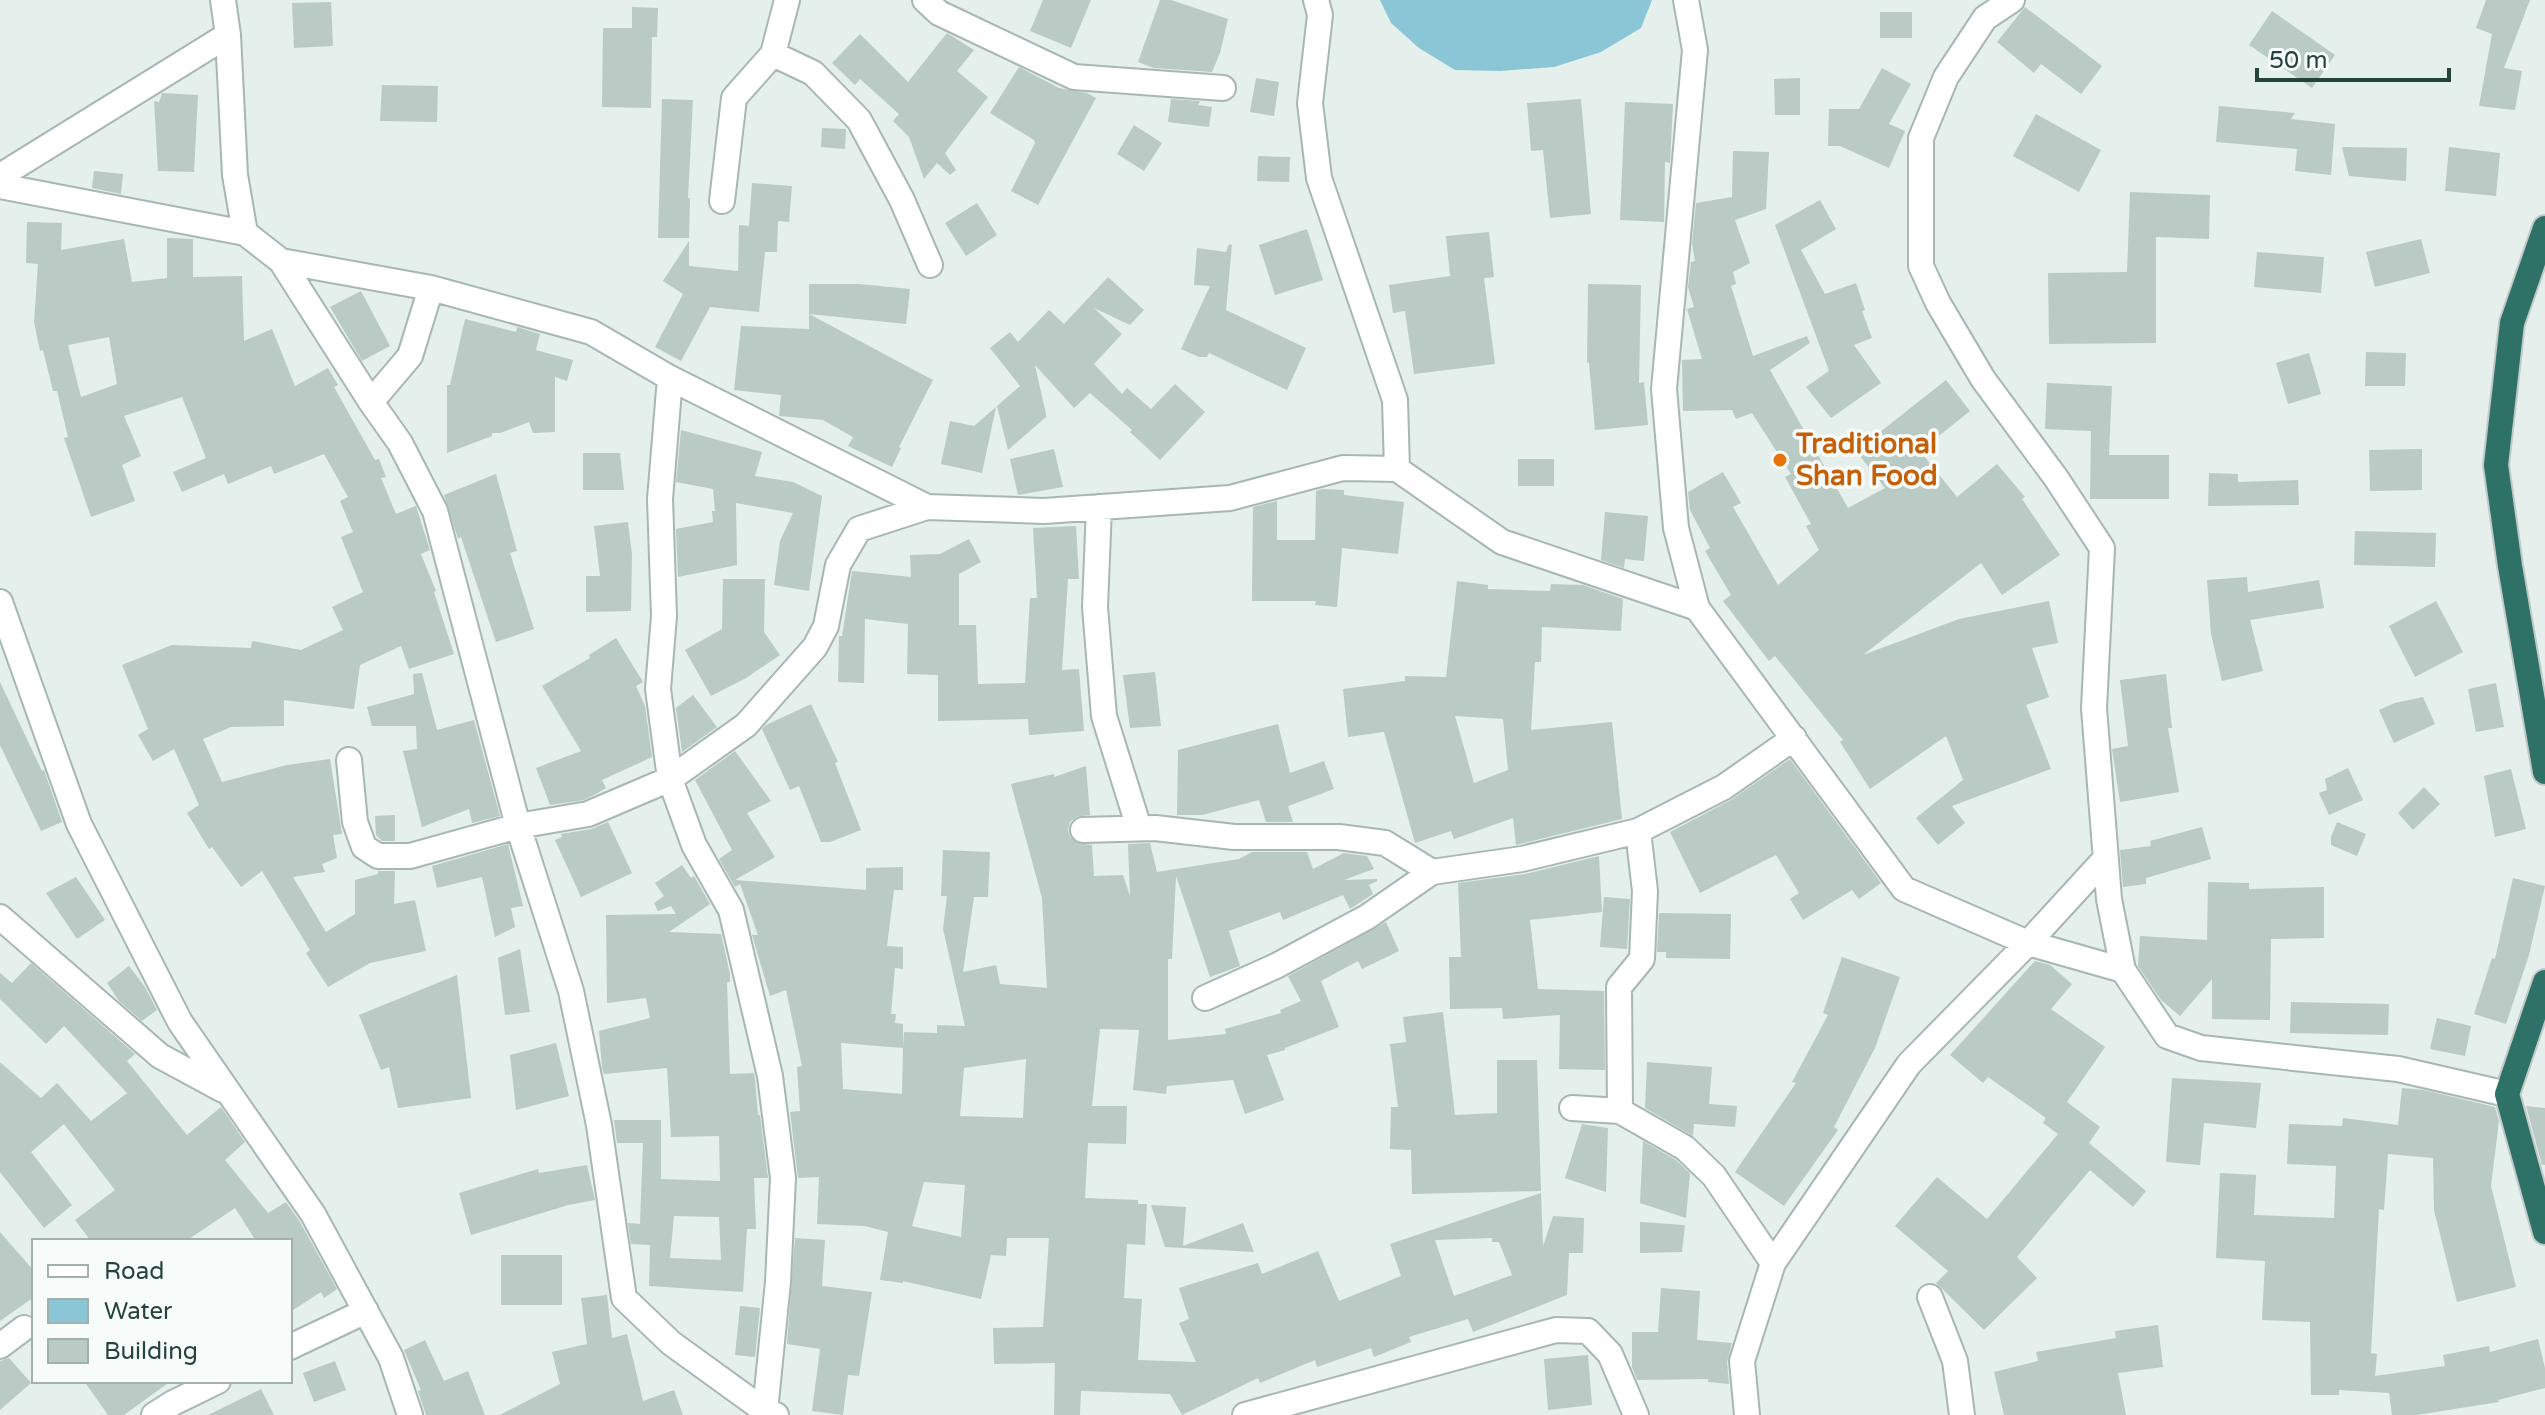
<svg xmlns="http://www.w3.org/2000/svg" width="2545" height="1415" viewBox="0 0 2545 1415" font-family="'Varela Round',sans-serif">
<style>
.water{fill:#8bc6d6}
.building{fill:#bacac5;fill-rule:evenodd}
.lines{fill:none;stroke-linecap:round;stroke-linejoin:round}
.minor-casing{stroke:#a7b8b3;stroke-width:28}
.highway-casing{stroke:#c1cac8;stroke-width:28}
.minor{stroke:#fff;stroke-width:24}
.highway{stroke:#2d7167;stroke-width:24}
.food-dot{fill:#e8710a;stroke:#f7fbf9;stroke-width:3}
.labels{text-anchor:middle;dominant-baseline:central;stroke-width:7;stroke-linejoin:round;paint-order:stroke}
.food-label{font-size:28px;font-weight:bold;fill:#c56008;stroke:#f7fbf9;text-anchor:start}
</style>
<rect width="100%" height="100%" fill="#e5efeb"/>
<path class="water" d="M1380,0H1652L1641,28L1601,52L1554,67L1500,71L1455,70L1419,48L1391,23Z"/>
<path class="building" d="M1043,0H1091L1071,48L1030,31Z
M1160,0H1171L1228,19L1220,53L1212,72L1154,68L1138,62Z
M2486,0H2530L2504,68L2522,71L2515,110L2479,106L2492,34L2476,28Z
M331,2L333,46L294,48L292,3Z
M632,7L658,8L657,37H652L651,108L602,107L603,28H632Z
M2025,7L2102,66L2081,94L2041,64L2034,73L1997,42Z
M2272,11L2335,55L2312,88L2249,45Z
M1880,12H1912V38H1880Z
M947,33L974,50L957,71L988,97L945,153L956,170L950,175L937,163L924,179L909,137L893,121L899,114L860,79L855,85L832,63L860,34L908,82Z
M1019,67L1059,88L1087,93L1096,98L1038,205L1011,191L1035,143L1034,140L990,113Z
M1882,68L1911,84L1889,124L1905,131L1889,168L1840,146H1828L1829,109H1859Z
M1256,78L1279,82L1274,116L1250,112Z
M1800,78V115H1775L1774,79Z
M382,85L438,86L437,122L380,121Z
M162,93L198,95L194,172L158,171L154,101L159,102Z
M662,99L693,100L688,198H690L689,238H658Z
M1171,99L1200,101L1198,105L1212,107L1209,127L1168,122Z
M1581,99L1591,214L1550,218L1543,150L1531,151L1527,103Z
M1625,102L1673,104L1670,163L1665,162L1664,222L1620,220Z
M2219,106L2295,113L2291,119L2335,124L2331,175L2295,171L2297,149L2216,142Z
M2036,114L2101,150L2079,192L2013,156Z
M1134,125L1162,143L1144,171L1117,154Z
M822,128L846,129L845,149L821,147Z
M2342,147L2407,148L2406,181L2349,176Z
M2449,147L2500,153L2496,196L2445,191Z
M1733,151L1769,152L1766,209L1735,220L1750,263L1733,272L1736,284L1731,286L1753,356L1807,336L1810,343L1770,370L1848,508L1885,488L1856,451L1946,380L1970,411L1920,451L1957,497L1997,464L2025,497L2022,499L2060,555L2002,595L1981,563L1863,655L1959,619L2049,601L2058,643L2032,648L2049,697L2026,705L2051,769L1952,806L1965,823L1938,845L1916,818L1963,780L1946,736L1870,789L1840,742L1843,740L1775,656L1769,661L1723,601L1731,595L1705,551L1710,548L1690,510L1688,492L1723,472L1741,503L1733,507L1778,585L1819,550L1806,526L1811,524L1785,477L1791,474L1752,413L1736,419L1732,410L1683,411L1682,360L1702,359L1687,309L1694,307L1688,287L1691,262L1695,261L1692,243L1696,203L1732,197Z
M1258,156L1290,157L1289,182L1257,181Z
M94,171L123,174L121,194L92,188Z
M752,183L792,186L789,222L778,221L777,252H765L759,312L710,307L681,361L655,347L683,294L663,281L689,241V266L738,271L739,225L749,226Z
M2130,192L2210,195L2209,239L2156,237V343L2049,344L2048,273L2127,272Z
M1820,200L1836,229L1801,250L1825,294L1856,283L1865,310L1862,311L1872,338L1854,345L1881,383L1831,418L1806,387L1829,371L1775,225Z
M977,203L997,235L966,256L945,223Z
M27,222L62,223L61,250L124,239L132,282L167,278V238L193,239V277L242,276L244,341L272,329L295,386L328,368L338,385L334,387L375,460L379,459L386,477L381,478L396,514L416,506L430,550L421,554L436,591L434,592L454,654L409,669L401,646L360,665L354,709L284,700V726L231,727L203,739L222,782L287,765L330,759L342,834L333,835L337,858L322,864L325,872L293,877L326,932L355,914V880L378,874V871H395L394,904L415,900L426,951L370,963L328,987L306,953L310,950L262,871L241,887L212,847L209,849L187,813L199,805L174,749L153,761L138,735L148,729L122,665L172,645L251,648L252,641L301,650L343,630L332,607L363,592L341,537L353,532L340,501L348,497L324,454L274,474L271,466L228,484L224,474L182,492L173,472L206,458L182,397L124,416L141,456L122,465L135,501L91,517L64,438L68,437L57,391H53L43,350L40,351L34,322L38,264L26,263ZM109,337L117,384L81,397L68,345Z
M1307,229L1323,280L1275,295L1259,245Z
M1489,232L1494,277L1484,278L1495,364L1414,374L1405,311L1393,313L1389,285L1450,276L1446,236Z
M2421,239L2430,273L2375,287L2366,252Z
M1229,244L1232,245L1226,310L1306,348L1287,390L1209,353L1207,357H1199L1181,349L1210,286L1194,285L1197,248L1226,252Z
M2257,252L2324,257L2321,293L2254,287Z
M1108,277L1144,310L1130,325L1094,308L1122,334L1094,364L1122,394L1127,388L1151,409L1175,384L1205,412L1160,460L1130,432L1132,430L1090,393L1074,408L1035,365L1047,419L1046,417L1008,450L997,406L1020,386L990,348L1010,332L1018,342L1049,310L1064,324Z
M809,284H859L910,289L906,324L809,314L933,380L899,447L901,448L892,467L848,446L853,437L823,420L779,416L781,395L734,390L741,326L809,329Z
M1588,284L1641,285L1639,383L1644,382L1648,425L1595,430L1589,363L1587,362Z
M361,291L390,346L362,361L330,307Z
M465,319L516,332L517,327L540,334L536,350L573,360L567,381L555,377V432L533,433L529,422L500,433H492V436L447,453V385H450Z
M2366,352L2406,353L2405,386H2365Z
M2309,353L2321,394L2288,404L2276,363Z
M2047,383L2112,386L2109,455H2169V499H2090L2091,431L2045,429Z
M996,407L982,473L941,464L950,421L974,426Z
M681,430L762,452L755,476L793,482L822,496L809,591L774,585L780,541L793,513L736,503L737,565L678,577L676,529L713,522L712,511H715L713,489L676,482Z
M1054,449L1063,487L1018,495L1010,459Z
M2422,449V490L2370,491L2369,450Z
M583,453H620L624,490H583Z
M1518,459H1554V486H1518Z
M2209,473L2238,474V482L2298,480L2299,505L2208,506Z
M496,474L517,551L510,553L534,629L496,642L461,537L458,539L444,495Z
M1322,489L1344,490V495L1404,502L1398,554L1342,548L1337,607L1315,605L1316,601H1252L1253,507L1277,501V540H1315L1316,491Z
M1605,512L1648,516L1644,561L1625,559L1624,568L1601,560Z
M628,522L632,555L631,611L586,612V576H600L594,526Z
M1076,526L1079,579H1068L1062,670L1079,669L1084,731L1029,735L1028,719L938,721V675L907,674L908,624L865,619L864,683L838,682L839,636H842L852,571L911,577L910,555L940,554L969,539L981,562L959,574V625H976L978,684L1025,683L1030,598H1037L1033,528Z
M2355,531L2436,533L2435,567L2354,565Z
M2247,577L2248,592L2319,580L2324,608L2250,620L2263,671L2222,681L2211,634L2207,580Z
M723,579H765L764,632L780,655L746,678L711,696L685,650L722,629Z
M1457,581L1488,585V589L1550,591L1551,584L1583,585L1623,599L1621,631L1542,627L1541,662H1535L1531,730L1612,722L1622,819L1516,845L1513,818L1454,839L1451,831L1415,843L1384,732L1348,737L1343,689L1405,681V676L1446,677ZM1455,716L1503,719L1508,770L1474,783Z
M2436,601L2463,652L2415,677L2389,626Z
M616,638L643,682L636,686L645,706L652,757L602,780L606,788L596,794L584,800L550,805L536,768L581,751L542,686L590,658L589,655Z
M1155,672L1161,726L1130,728L1123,675Z
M422,673L437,730L474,720L500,816L472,823L469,809L422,827L403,751L417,749L416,726H372L367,707L414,694L413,674Z
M2166,674L2172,728H2168L2179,792L2120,802L2112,749L2128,746L2120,680Z
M0,682L42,771L44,770L62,822L41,831L0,745Z
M2496,683L2504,727L2476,732L2468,689Z
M693,695L717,727L682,752L676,708Z
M2423,697L2435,724L2394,743L2379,710L2395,703Z
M811,704L838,762L835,763L861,830L830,842H821L799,786L790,790L762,729L766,725Z
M1278,724L1290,773L1324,761L1334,789L1288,806L1293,822H1266L1259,800L1202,815H1177L1178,750Z
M735,751L771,801L747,813L775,857L735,880L866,890V868L903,867V890H894L887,946L903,947V969L895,968L891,1014H896L895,1023L903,1024V1047L904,1032L937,1033V1025L965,1026L943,929L947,896H941L943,850L990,852L988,897H974L963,972L996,965L1000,984L1047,988L1042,898L1011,784L1054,774V777L1086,766L1090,815L1076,817L1070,822L1068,830L1070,837L1077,843L1092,845L1094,876L1123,875L1130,896L1128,844L1150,843L1157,872L1239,859L1252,852H1307L1313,869L1344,853L1367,856L1374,869L1344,880L1377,879V881L1369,885L1373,894L1350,909L1343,895L1283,920L1280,912L1229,931L1240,966L1210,977L1176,876L1172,959H1168V1040L1226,1034L1225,1029L1281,1013L1280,1010L1301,1001L1288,976L1386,922L1399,951L1362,969L1358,961L1321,981L1339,1027L1285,1048V1050L1267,1055L1284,1100L1245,1114L1233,1080L1167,1086L1166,1094L1133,1090L1139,1030L1100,1029L1092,1106H1127L1126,1144L1088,1143L1085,1198L1138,1200V1204H1147L1145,1245L1127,1244L1124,1298L1142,1299L1138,1360L1196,1362L1179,1323L1189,1319L1179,1288L1258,1263L1262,1274L1318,1251L1339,1301L1401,1276L1390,1244L1541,1193L1543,1246L1553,1216L1584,1218L1583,1253H1569L1567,1295L1473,1332L1468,1319L1409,1337L1411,1342L1374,1357L1371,1348L1317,1367L1315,1360L1260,1383L1258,1378L1182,1415L1170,1394L1081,1391L1080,1415H1054L1055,1363L994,1364L993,1328L1043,1327L1049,1238H1007L1006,1256L991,1255L981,1299L903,1281V1283L880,1280L888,1232L865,1226L817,1224L819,1177L798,1178L790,1112L800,1111L797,1067L802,1066L786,990L770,996L752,935H758L740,884L735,887L719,859L732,850L695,780ZM841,1043L903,1048L902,1094L843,1089ZM1026,1059L1023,1118L960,1116L964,1068ZM924,1182L965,1185L961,1237L912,1226ZM1492,1238V1242H1499L1512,1275L1454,1296L1435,1240Z
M1790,759L1881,883L1859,899L1852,890L1803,920L1790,899L1799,893L1776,855L1700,893L1670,832L1731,800Z
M2348,768L2363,800L2329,815L2319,793L2327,790L2325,779Z
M2511,769L2526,829L2495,837L2484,776Z
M2424,787L2440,804L2413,830L2398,813Z
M395,815V841H382L376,835L375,816Z
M608,822L632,873L581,897L555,840L562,837L561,834L591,829Z
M2337,822L2366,834L2357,856L2331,845V837Z
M2202,827L2211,859L2146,878V884L2123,887L2120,850L2151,846L2150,841Z
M508,844L523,906L511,908L515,927L495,937L482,877L437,888L432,866Z
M1599,856L1602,912L1530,920L1538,989L1604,991L1605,1070L1559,1069L1560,1015L1503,1019L1502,1008L1450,1009L1449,957H1461L1458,883L1525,874Z
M682,865L691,878L694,876L710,904L669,932L721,934L730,974V982H727L730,1074L754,1073L755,1079L758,1115H760L768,1178H754L756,1229H747L743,1292L649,1286L650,1245L631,1244L628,1223L640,1224L643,1143H617L614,1120H661V1179L720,1181L719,1136L671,1137L667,1068L604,1074L602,1068L599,1031L650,1018L646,998L607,1003L606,915L676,914L671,906L658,911L654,903L664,896L655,883ZM674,1216L719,1217L721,1260L670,1258Z
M76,877L105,920L77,939L46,893Z
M2513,878L2545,886L2529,955L2506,1024L2474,1014L2492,958L2495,959Z
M2208,882L2249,883V889L2324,887V938L2271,939L2270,1020L2212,1019V979L2180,1016L2161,1000L2138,966L2140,936L2207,940Z
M1604,897L1630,899L1627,949L1600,947Z
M1659,913L1731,914L1730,959L1666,958V952H1657Z
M520,949L530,1012L505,1015L498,958Z
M1842,957L1900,977L1875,1048L1834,1127L1838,1130L1784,1206L1735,1172L1796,1083L1792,1082L1828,1015L1823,1013Z
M2035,961L2050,965L2072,984L2051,1009L2105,1047L2067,1102L2100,1127L2089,1143L2146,1191L2133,1207L2090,1170L2017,1257L2037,1278L1984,1330L1936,1283L1948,1271L1895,1226L1937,1177L1987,1219L2058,1134L2043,1123L2046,1118L1988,1077L1983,1083L1950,1055Z
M31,963L135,1054L127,1061L187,1135L221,1107L245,1142L225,1160L268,1213L286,1202L300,1222L337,1289L324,1298L321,1292L290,1312V1241H256L235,1208L186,1241H91L75,1220L115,1190L64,1124L31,1152L72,1205L44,1228L0,1172V1062L41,1098L57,1083L91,1121L127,1093L64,1026L46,1044L0,999V973L12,983Z
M129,966L145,987L157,1010L142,1021L119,1001L107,983Z
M457,975L471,1098L398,1108L389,1067L381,1070L359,1015Z
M2291,1002L2389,1004L2388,1035L2290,1033Z
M1443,1012L1455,1115L1497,1113V1060H1537L1541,1191L1412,1194L1411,1150L1390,1149L1391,1107H1398L1390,1044L1406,1042L1403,1017Z
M2437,1018L2471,1026L2465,1056L2430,1049Z
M556,1043L569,1096L516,1110L510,1055Z
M1647,1062L1712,1067L1709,1104L1737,1106L1735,1127L1694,1124L1693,1136L1645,1108Z
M2172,1078L2261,1083L2256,1128L2204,1123L2200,1165L2166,1162Z
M2402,1088L2424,1090L2495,1107L2499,1121L2491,1186L2516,1287L2457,1302L2434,1210L2433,1158L2388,1154L2384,1210L2379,1209L2371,1353L2377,1354L2375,1376L2445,1366L2443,1355L2489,1346L2490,1352L2538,1339L2545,1368V1388L2498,1400L2499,1402L2417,1415H2392L2389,1393L2339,1390V1395H2311L2310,1322L2262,1320L2265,1261L2216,1258L2220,1173L2256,1175L2254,1215L2334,1218L2336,1166L2287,1164L2289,1124L2342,1126L2343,1118L2398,1125Z
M2526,1106L2545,1108V1165H2542Z
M1582,1124L1608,1128L1606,1192L1565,1178Z
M1643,1141L1676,1160L1690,1173L1686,1218L1640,1203Z
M587,1165L595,1200L568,1205L471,1235L459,1193L538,1169L539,1173Z
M1151,1205L1186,1207L1183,1246L1243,1223L1254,1252L1165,1247Z
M1640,1222L1685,1225L1682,1252L1640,1253Z
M0,1232L34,1271V1297L0,1321Z
M795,1238L825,1240L822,1286L872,1292L859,1376L848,1375L843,1415L812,1411L820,1349L787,1344Z
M501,1255H562V1305H501Z
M1661,1288L1700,1291L1697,1340L1732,1343L1727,1362L1729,1384L1708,1382V1379L1637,1380L1632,1367V1332H1658Z
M607,1295L612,1338L627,1334L643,1401L674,1390L683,1415H500L560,1384L552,1352L587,1344L581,1298Z
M740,1306L760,1308L755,1357L735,1355Z
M2158,1325L2163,1367L2118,1373L2126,1415H2004L1994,1372L2038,1361L2036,1352L2116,1338L2115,1331Z
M425,1340L444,1381L468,1371L485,1415H426L418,1391L421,1390L404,1350Z
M1588,1355L1592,1405L1548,1410L1544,1359Z
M9,1358L31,1383L0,1410V1361Z
M335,1361L346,1390L314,1402L303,1373Z
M84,1381H171L124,1415H108Z
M261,1389L274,1415H208Z"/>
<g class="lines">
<defs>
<path id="minor" d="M223,0L228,35L235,175L245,233L281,261L431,288L591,332L670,378L927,507L1044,511L1230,498L1343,468L1397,469L1502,542L1697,608
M925,0L939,13L1074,77L1223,88
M1316,0L1320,15L1310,103L1319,178L1395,400L1397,469
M1686,0L1695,50L1664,389L1676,528L1697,608L1904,889L2028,943L2105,859
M2012,0L1985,18L1946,77L1921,138V266L1938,303L1983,379L2056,478L2102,548L2094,708L2109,899L2123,970L2167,1036L2201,1048L2398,1069L2507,1094
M773,54L813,73L859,120L902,200L930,265
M0,176L228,35
M0,186L245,233
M722,201L734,98L773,54L787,0
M281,261L371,402
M431,288L410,356L371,402L400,443L435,511L518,826L571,991L599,1125L624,1298L671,1343L765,1411L776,1415
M670,378L660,499L664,616L658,689L670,779L694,845L731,910L770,1076L783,1178L778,1282L765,1411
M1099,507L1095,607L1104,716L1139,828
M0,602L79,824L180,1022L313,1214L391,1358L410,1415
M349,760L355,822L364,847L378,856H410L518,826L588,814L670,779L746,725L815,647L826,626L838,565L859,529L927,507
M1083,830L1155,828L1234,837H1339L1385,843L1432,872
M0,917L160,1056L223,1090
M1205,998L1276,966L1367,917L1432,872L1522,859L1638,831L1724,787L1794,738
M1572,1108L1620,1111L1619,987L1642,959L1645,891L1638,831
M1620,1111L1685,1148L1714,1176L1773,1263
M1930,1297L1955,1361L1962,1415
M0,1346L24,1328
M290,1347L366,1311
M154,1415L173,1403L218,1381
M1245,1415L1556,1330L1588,1331L1610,1354L1636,1415
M1747,1415L1742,1361L1773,1263L1909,1064L2028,943L2123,970"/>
<path id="highway" d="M2545,228L2512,323L2496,465L2510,566L2545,772
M2545,982L2507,1094L2545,1232"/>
</defs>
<use href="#minor" class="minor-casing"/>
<use href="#highway" class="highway-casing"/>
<use href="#minor" class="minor"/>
<use href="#highway" class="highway"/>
</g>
<circle class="food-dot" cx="1780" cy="460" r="8"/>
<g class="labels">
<g class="food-label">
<text x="1796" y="444">Traditional<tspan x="1796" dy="32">Shan Food</tspan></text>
</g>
</g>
<rect x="32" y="1239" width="260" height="144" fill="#f7fbf9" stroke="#a2b1ad" stroke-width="2"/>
<rect x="48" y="1265" width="40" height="12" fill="#ffffff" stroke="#a2b1ad" stroke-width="2"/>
<text x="104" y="1279" font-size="24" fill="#23433c">Road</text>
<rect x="48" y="1299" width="40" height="24" fill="#8bc6d6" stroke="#a2b1ad" stroke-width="2"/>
<text x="104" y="1319" font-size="24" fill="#23433c">Water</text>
<rect x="48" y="1339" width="40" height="24" fill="#bacac5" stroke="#a2b1ad" stroke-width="2"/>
<text x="104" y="1359" font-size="24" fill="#23433c">Building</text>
<path d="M2257 68v12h192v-12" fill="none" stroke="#23433c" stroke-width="4"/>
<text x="2269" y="68" font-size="24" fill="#23433c" stroke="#f7fbf9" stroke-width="6" paint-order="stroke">50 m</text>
</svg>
